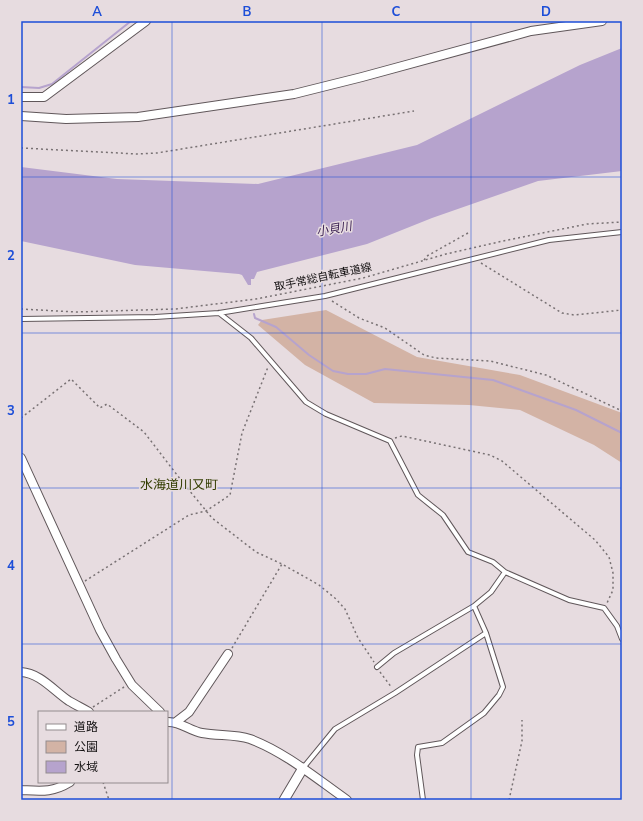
<svg xmlns="http://www.w3.org/2000/svg" width="643" height="821" viewBox="0 0 643 821" font-family="'Nunito Sans','Noto Sans JP',sans-serif">
<style>
.green{fill:#d3b3a5}
.water{fill:#b6a3cd}
.lines{fill:none;stroke-linecap:round;stroke-linejoin:round}
.stream{stroke:#b6a3cd;stroke-width:2}
.service-casing{stroke:#60575a;stroke-width:6}
.minor-casing{stroke:#60575a;stroke-width:10}
.tertiary-casing{stroke:#60575a;stroke-width:11}
.path{stroke:#787173;stroke-width:1.5;stroke-dasharray:2 3;stroke-linecap:butt}
.service{stroke:#fff;stroke-width:4}
.minor{stroke:#fff;stroke-width:8}
.tertiary{stroke:#fff;stroke-width:9}
.grid{fill:none;stroke:#1d4ed8;stroke-width:1;stroke-opacity:0.55}
.labels{text-anchor:middle;dominant-baseline:central;stroke-width:3;stroke-linejoin:round;paint-order:stroke}
.street-label{font-size:11px;fill:#151213;stroke:#e7dce0}
.water-label{font-size:12px;font-style:italic;fill:#34194d;stroke:#e7dce0}
.quarter-label{font-size:13px;fill:#333d00;stroke:#e7dce0}
.neatline{fill:none;stroke:#1d4ed8;stroke-width:1.5}
.grid-label{font-size:13px;text-anchor:middle;font-weight:bold;fill:#1d4ed8}
</style>
<rect width="100%" height="100%" fill="#e7dce0"/>
<path class="green" d="M326,310L417,357L520,375L622,413V463L594,445L520,410L469,405L374,403L305,365L258,325L262,320Z"/>
<path class="water" d="M622,48V171L538,181L432,218L367,244L257,272L254,279H251V285H248L242,275L239,274L135,265L21,241V167L117,179L258,184L417,145L580,65Z"/>
<g class="lines">
<path class="stream" d="M21,87L39,88L52,84L131,21
M254,314L255,318L276,327L309,355L333,371L348,374H366L385,369L493,380L576,410L622,433"/>
<defs>
<path id="service" d="M219,313L251,338L306,402L326,414L390,441L418,495L443,515L468,552L493,562L505,572L569,600L604,608L617,626L622,639
M21,319L155,317L219,313L325,296L549,240L622,232
M377,667L394,653L474,606L491,592L505,572
M303,768L335,729L395,693L486,633
M423,800L417,755L418,747L442,743L484,713L499,695L503,687L486,633L474,606"/>
<path id="minor" d="M21,97H44L146,21
M21,116L66,119L138,117L294,94L362,77L531,31L602,21
M21,458L100,630L116,659L132,685L160,712
M21,672C40,673 54,691 69,701C76,705 82,708 89,712
M167,722C180,721 190,731 202,733C218,736 235,734 250,739C285,752 317,779 347,800
M176,722L189,712L228,654
M21,790C41,791 52,793 70,782"/>
<path id="tertiary" d="M284,800L303,768"/>
</defs>
<use href="#service" class="service-casing"/>
<use href="#minor" class="minor-casing"/>
<use href="#tertiary" class="tertiary-casing"/>
<path class="path" d="M21,148L138,154L157,153L414,111
M424,260L427,256L468,233
M481,263L562,313L574,315L622,310
M332,301L359,318L385,328L424,355L436,358L490,361L546,375L622,411
M21,309L76,312L175,309L256,299L363,278L446,254L503,241L587,224L622,222
M21,418L71,379L100,408L107,404L144,432L184,484L212,518L256,552L282,564
M395,438L402,436L490,455L502,461L595,540L609,557L613,573V590L607,603
M85,581L189,515L206,511L230,495L242,433L268,367
M232,648L282,564L319,585L336,599L345,609L358,638L374,662
M380,672L392,688
M93,707L124,687
M103,782L109,800
M509,800L522,741V720"/>
<use href="#service" class="service"/>
<use href="#minor" class="minor"/>
<use href="#tertiary" class="tertiary"/>
</g>
<path class="grid" d="M172,21V800M322,21V800M471,21V800M21,177H622M21,333H622M21,488H622M21,644H622"/>
<g class="labels">
<g class="street-label">
<text transform="translate(323 277) rotate(-12)">取手常総自転車道線</text>
</g>
<g class="water-label">
<text transform="translate(334 229) rotate(-10)">小貝川</text>
</g>
<g class="quarter-label">
<text x="179" y="485">水海道川又町</text>
</g>
</g>
<rect width="643" height="821" fill="none" stroke="#e7dce0" stroke-width="44"/>
<rect x="38" y="711" width="130" height="72" fill="#e7dce0" stroke="#938b8e"/>
<rect x="46" y="724" width="20" height="6" fill="#ffffff" stroke="#938b8e"/>
<text x="74" y="731" font-size="12" fill="#151213">道路</text>
<rect x="46" y="741" width="20" height="12" fill="#d3b3a5" stroke="#938b8e"/>
<text x="74" y="751" font-size="12" fill="#151213">公園</text>
<rect x="46" y="761" width="20" height="12" fill="#b6a3cd" stroke="#938b8e"/>
<text x="74" y="771" font-size="12" fill="#151213">水域</text>
<rect x="22" y="22" width="599" height="777" class="neatline"/>
<g class="grid-label">
<text x="97" y="16">A</text>
<text x="247" y="16">B</text>
<text x="396" y="16">C</text>
<text x="546" y="16">D</text>
<text x="11" y="104">1</text>
<text x="11" y="260">2</text>
<text x="11" y="415">3</text>
<text x="11" y="570">4</text>
<text x="11" y="726">5</text>
</g>
</svg>
